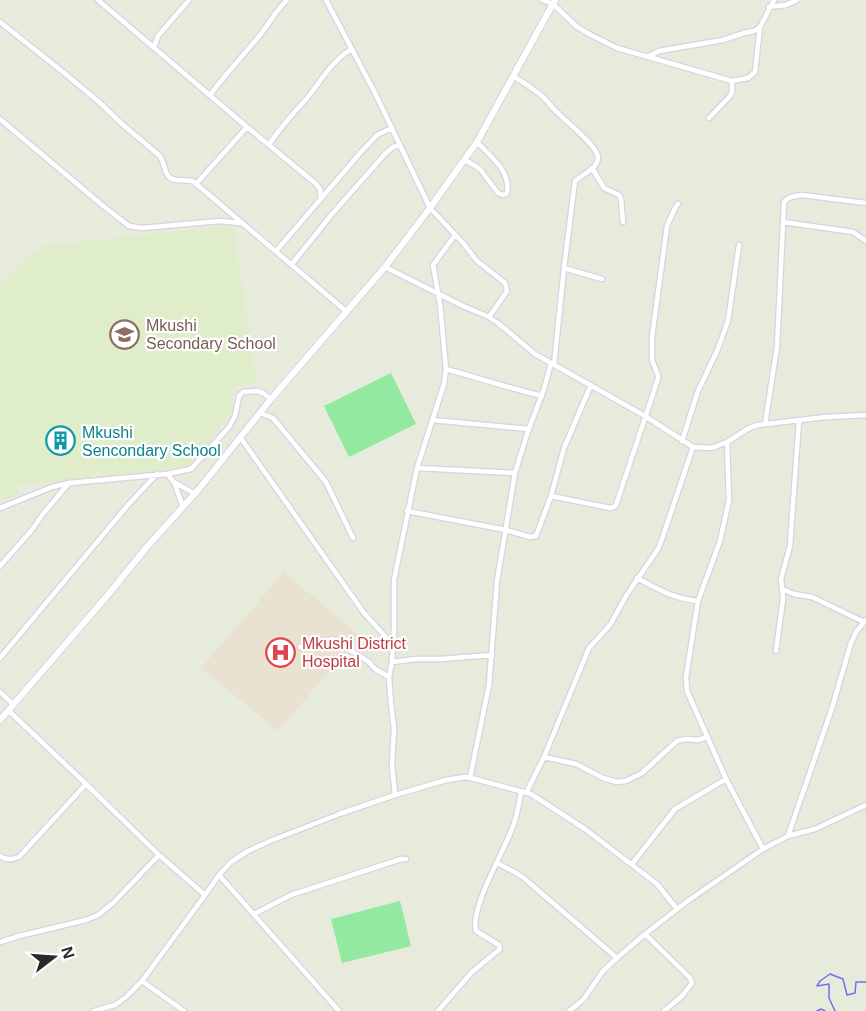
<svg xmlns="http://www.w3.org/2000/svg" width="866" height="1011" viewBox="0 0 866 1011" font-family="Helvetica,sans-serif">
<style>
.education{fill:#e0edcb}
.medical{fill:#eae2d1}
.pitch{fill:#94e9a0}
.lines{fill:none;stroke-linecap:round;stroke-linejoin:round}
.stream{stroke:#6f72ed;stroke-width:1.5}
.minor-casing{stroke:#dad1e2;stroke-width:7}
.tertiary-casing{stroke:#dad1e2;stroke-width:8}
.minor{stroke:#fff;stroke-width:4.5}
.tertiary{stroke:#fff;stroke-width:6}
.labels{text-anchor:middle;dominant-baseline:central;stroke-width:4.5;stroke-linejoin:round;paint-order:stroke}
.education-label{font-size:16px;fill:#785e54;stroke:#fff;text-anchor:start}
.culture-label{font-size:16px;fill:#0d838f;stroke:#fff;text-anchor:start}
.health-label{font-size:16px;fill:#be3a42;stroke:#fff;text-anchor:start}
</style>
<rect width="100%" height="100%" fill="#e7ebdb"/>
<path class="education" d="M233,225L257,383L230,388L234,407L204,451L186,467L105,477L101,471L99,470L92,478L17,485V497L0,499V285L42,246Z"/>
<path class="medical" d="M284,572L360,636L278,731L201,668Z"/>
<path class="pitch" d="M391,373L416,424L349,457L324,406Z
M400,901L411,946L342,963L331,919Z"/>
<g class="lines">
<path class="stream" d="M817,1011L821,1009L825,1011
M835,1011L829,998V984L817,986L820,981L830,974L843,979L847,995L855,993L856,982H866"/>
<defs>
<path id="minor" d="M98,0L247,127L315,183L320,189L321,198
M326,0L375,93L430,208L464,244L476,260L505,283L507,291L489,317
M542,0L553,4L576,26L589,34L617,48L732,81L748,78L755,72L760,27L774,0
M769,7L786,5L797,0
M0,22L63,72L99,102L122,124L160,156C164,162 164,168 167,174C172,184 185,178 194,182L347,312
M154,47L158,36L189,0
M647,57L659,51L723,40L744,33L754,31L760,27
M513,76C523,82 532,88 541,95C547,100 551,107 557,112C565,121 598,146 598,158C598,168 582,175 575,181L564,268L554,365
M210,95C224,76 240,59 255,41C267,28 274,12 287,0
M709,118L730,96L732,92V81
M0,119L102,205L129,226L142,228L220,221L240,223
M269,145C280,127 294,113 308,97C321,81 333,59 352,49
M465,160L480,169L498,193L503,195L507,193C511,171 491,157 477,142
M592,168L604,188L619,195L621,199L623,222
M196,184L247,127
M783,222L853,232L866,241
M276,251L361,152L377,135L392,128
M292,264L332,214L385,154L393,147L400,145
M385,267L463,306L489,317L498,323L535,354L645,416L693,447L712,448L727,442L749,428L758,425L826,417L866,415
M564,268L602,279
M446,369C478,378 509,388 542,396
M260,413L273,418L326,482L353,538
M432,420L529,429
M765,424L777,347L784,202L787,199L791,197L802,195L866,203
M240,437L364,613L393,645
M682,441L698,391L717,351L728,321L739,245
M727,442L729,500L720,541L698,601L686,677L687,691L726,779L763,849
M417,468L515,473
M167,474L174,482L183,507
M174,482L195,494
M551,496L610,508L614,507L616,505L658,379V375L652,360V337L667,226L675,208L678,204
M0,508L52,487L69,483L167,474L191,469L229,427L235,416L239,396L243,392L257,391L263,393L271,399
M407,511L506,530L530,537L536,536L551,496L564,448L591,385
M0,566L31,531L43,514L69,483
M637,578C660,590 672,598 698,601
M782,589L794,594L812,597L864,622
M300,647L332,639L369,662L375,669L389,677
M776,651L783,599L781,579L790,546L799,420
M0,658L128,505L157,474
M392,662L416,659H440L492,655
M0,692L13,704
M8,710L86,784L159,855L205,895
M544,757L576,764L603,778L617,782L626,781L642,773L677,741L686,739L698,740L707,737
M470,778L489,685L497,581L515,473L527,434L544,389L551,363
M526,793L544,757L589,648L610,625L626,596L658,549L662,539L693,447
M395,795L392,765L394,728L391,704L389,677L392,662L394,631V580L417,468L444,384L446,369L440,304L433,265L455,235
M788,836L832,708L851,643L856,632L866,620
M0,856C6,861 12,860 19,857L86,784
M497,863L518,874L525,879L617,958
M632,864L675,809L726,779
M219,875L339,1011
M254,914L291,895L401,859H406
M645,934L683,971L690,978L692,983L682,996L664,1011
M0,942L19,936L86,920L98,915L113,903L159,855
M142,981L184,1011
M94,1011L115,1005L126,997L142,981L205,895L219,875L231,862L248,851L270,841L342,813L395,795L446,780L465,777L475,779L531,794L585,829L657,884L677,909
M438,1011L472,972L500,949L499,945L476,931C470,908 503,853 512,829C517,817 519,804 521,792
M569,1011L583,1000L603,971L617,958L645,934L689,900L763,849L788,836L815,829L866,805"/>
<path id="tertiary" d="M0,720L107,596L146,548L199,489L271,399L385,267L430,208L477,142L555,0"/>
</defs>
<use href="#minor" class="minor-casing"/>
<use href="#tertiary" class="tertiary-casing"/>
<use href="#minor" class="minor"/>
<use href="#tertiary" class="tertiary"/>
</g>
<defs>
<symbol id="school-ring" viewBox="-11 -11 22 22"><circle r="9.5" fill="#fff" stroke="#8d6e63" stroke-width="1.5"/><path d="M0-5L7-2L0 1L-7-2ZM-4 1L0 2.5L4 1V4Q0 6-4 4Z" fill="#8d6e63"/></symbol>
<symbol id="building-ring" viewBox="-11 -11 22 22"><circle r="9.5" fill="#fff" stroke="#0f9aa8" stroke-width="1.5"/><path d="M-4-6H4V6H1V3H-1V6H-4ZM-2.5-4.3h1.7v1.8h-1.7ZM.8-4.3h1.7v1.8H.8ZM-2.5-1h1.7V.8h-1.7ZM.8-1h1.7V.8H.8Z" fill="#0f9aa8"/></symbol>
<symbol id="hospital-ring" viewBox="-11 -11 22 22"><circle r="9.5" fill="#fff" stroke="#e0444e" stroke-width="1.5"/><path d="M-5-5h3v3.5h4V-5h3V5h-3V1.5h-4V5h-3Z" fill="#e0444e"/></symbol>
</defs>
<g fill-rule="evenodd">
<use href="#school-ring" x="108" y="318" width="33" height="33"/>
<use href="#building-ring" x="44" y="424" width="33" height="33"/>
<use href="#hospital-ring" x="264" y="636" width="33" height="33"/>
</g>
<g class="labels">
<g class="education-label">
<text x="146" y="325">Mkushi<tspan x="146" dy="18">Secondary School</tspan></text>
</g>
<g class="culture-label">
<text x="82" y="432">Mkushi<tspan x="82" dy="18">Sencondary School</tspan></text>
</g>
<g class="health-label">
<text x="302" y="643">Mkushi District<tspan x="302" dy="18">Hospital</tspan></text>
</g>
</g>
<g transform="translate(54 957) rotate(73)" stroke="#ffffff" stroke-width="4.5" paint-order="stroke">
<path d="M0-4.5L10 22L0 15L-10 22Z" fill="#292929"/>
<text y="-9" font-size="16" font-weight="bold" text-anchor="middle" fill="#292929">N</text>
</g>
</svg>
